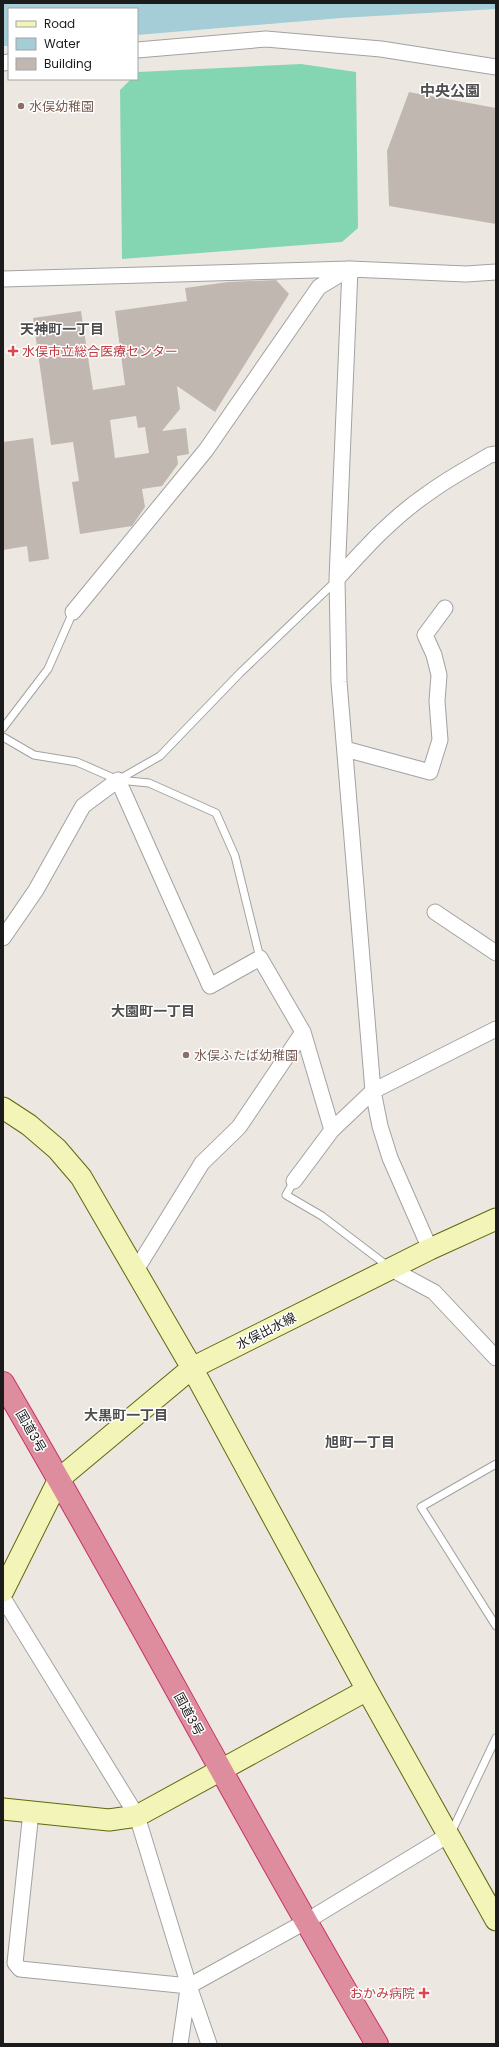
<svg xmlns="http://www.w3.org/2000/svg" width="499" height="2047" viewBox="0 0 499 2047" font-family="Poppins,'Noto Sans JP',sans-serif">
<style>
.pitch{fill:#84d6b3}
.water{fill:#a4cdd7}
.building{fill:#c0b7b1;fill-rule:evenodd}
.lines{fill:none;stroke-linecap:round;stroke-linejoin:round}
.lane-casing{stroke:#a2a2a2;stroke-width:9}
.street-casing{stroke:#a2a2a2;stroke-width:17}
.secondary-casing{stroke:#61670c;stroke-width:23}
.highway-casing{stroke:#c83069;stroke-width:24}
.lane{stroke:#fff;stroke-width:7}
.street{stroke:#fff;stroke-width:15}
.secondary{stroke:#f3f4b7;stroke-width:21}
.highway{stroke:#de8d9f;stroke-width:22}
.education-dot{fill:#8d6e63;stroke:#fff;stroke-width:1.5}
.health-dot{fill:#e0444e;stroke:#fff;stroke-width:1.5}
.labels{text-anchor:middle;dominant-baseline:central;stroke-width:3;stroke-linejoin:round;paint-order:stroke}
.education-label{font-size:13px;fill:#785e54;stroke:#fff;text-anchor:start}
.health-label{font-size:13px;fill:#be3a42;stroke:#fff;text-anchor:start}
.street-label{font-size:13px;fill:#1b1b1b;stroke:#fff}
.neighbourhood-label{font-size:14px;font-weight:bold;fill:#4e4e4e;stroke:#fff}
.quarter-label{font-size:15px;font-weight:bold;fill:#4e4e4e;stroke:#fff}
</style>
<rect width="100%" height="100%" fill="#ece8e1"/>
<path class="pitch" d="M301,64L356,72L358,228L342,242L122,259L120,90L131,79H137L138,72Z"/>
<path class="water" d="M3,3H496V9L341,18L137,35V9H9V46H3Z"/>
<path class="building" d="M409,92L496,108V224L389,206L387,151Z
M276,280L289,294L215,412L177,386L180,409L162,431L186,428L189,454L177,456L178,464L162,486L142,489L145,507L132,526L80,534L72,482L79,481L73,442L51,445L33,318L81,311L93,390L125,385L115,311L187,301L185,288L228,282ZM136,416L138,428L145,427L149,453L115,458L110,420Z
M33,438L49,559L29,562L27,546L3,550V442Z"/>
<g class="lines">
<defs>
<path id="lane" d="M3,728L48,669L73,612
M3,737L34,755L77,762L118,780L149,783L216,813L235,856L260,958
M118,780L160,756L240,673L337,580
M294,1181L286,1195L322,1216L389,1267
M496,1464L421,1507L496,1626
M451,1833L496,1738"/>
<path id="street" d="M137,50L266,39L381,49L496,67
M3,63L9,62
M350,269L337,579L339,682L373,1091L380,1126L390,1158L430,1249
M3,279L350,269L466,274L496,272
M337,579C366,547 394,516 430,492C449,478 470,467 490,455L496,454
M73,612L206,450L319,287L349,269
M345,749L430,772L440,740L437,701L439,675L434,655L425,635L445,608
M435,912L496,953
M3,938L36,890L83,806L118,780L210,986L260,958L303,1032L332,1130L373,1091L496,1029
M294,1181L332,1130
M391,1269L434,1292L496,1358
M136,1270L202,1163L239,1127L303,1032
M3,1598L137,1816L189,1986L209,2044
M31,1812L15,1963L20,1969L189,1986L305,1922L450,1834
M180,2044L188,1989"/>
<path id="secondary" d="M3,1108L29,1125L57,1149L81,1177L192,1368L367,1690L496,1920
M3,1591L59,1479L192,1368L430,1249L496,1219
M3,1809L109,1820L137,1816L367,1690"/>
<path id="highway" d="M3,1383C131,1601 248,1826 377,2044"/>
</defs>
<use href="#lane" class="lane-casing"/>
<use href="#street" class="street-casing"/>
<use href="#secondary" class="secondary-casing"/>
<use href="#highway" class="highway-casing"/>
<use href="#lane" class="lane"/>
<use href="#street" class="street"/>
<use href="#secondary" class="secondary"/>
<use href="#highway" class="highway"/>
</g>
<g class="education-dot">
<circle cx="21" cy="106" r="4"/>
<circle cx="186" cy="1055" r="4"/>
</g>
<g class="health-dot">
<path d="M11 345h4v4h4v4h-4v4h-4v-4h-4v-4h4z"/>
<path d="M422 1987h4v4h4v4h-4v4h-4v-4h-4v-4h4z"/>
</g>
<g class="labels">
<g class="education-label">
<text x="29" y="106">水俣幼稚園</text>
<text x="194" y="1055">水俣ふたば幼稚園</text>
</g>
<g class="health-label">
<text x="22" y="351">水俣市立総合医療センター</text>
<text x="415" y="1993" text-anchor="end">おかみ病院</text>
</g>
<g class="street-label">
<text transform="translate(266 1331) rotate(-27)">水俣出水線</text>
<text transform="translate(31 1431) rotate(60)">国道3号</text>
<text transform="translate(189 1714) rotate(61)">国道3号</text>
</g>
<g class="neighbourhood-label">
<text x="62" y="329">天神町一丁目</text>
<text x="153" y="1011">大園町一丁目</text>
<text x="126" y="1415">大黒町一丁目</text>
<text x="360" y="1442">旭町一丁目</text>
</g>
<g class="quarter-label">
<text x="450" y="90">中央公園</text>
</g>
</g>
<rect width="499" height="2047" fill="none" stroke="#1b1b1b" stroke-width="8"/>
<rect x="8" y="8" width="130" height="72" fill="#ffffff" stroke="#a4a4a4"/>
<rect x="16" y="21" width="20" height="6" fill="#f3f4b7" stroke="#a4a4a4"/>
<text x="44" y="28" font-size="12" fill="#1b1b1b">Road</text>
<rect x="16" y="38" width="20" height="12" fill="#a4cdd7" stroke="#a4a4a4"/>
<text x="44" y="48" font-size="12" fill="#1b1b1b">Water</text>
<rect x="16" y="58" width="20" height="12" fill="#c0b7b1" stroke="#a4a4a4"/>
<text x="44" y="68" font-size="12" fill="#1b1b1b">Building</text>
</svg>
